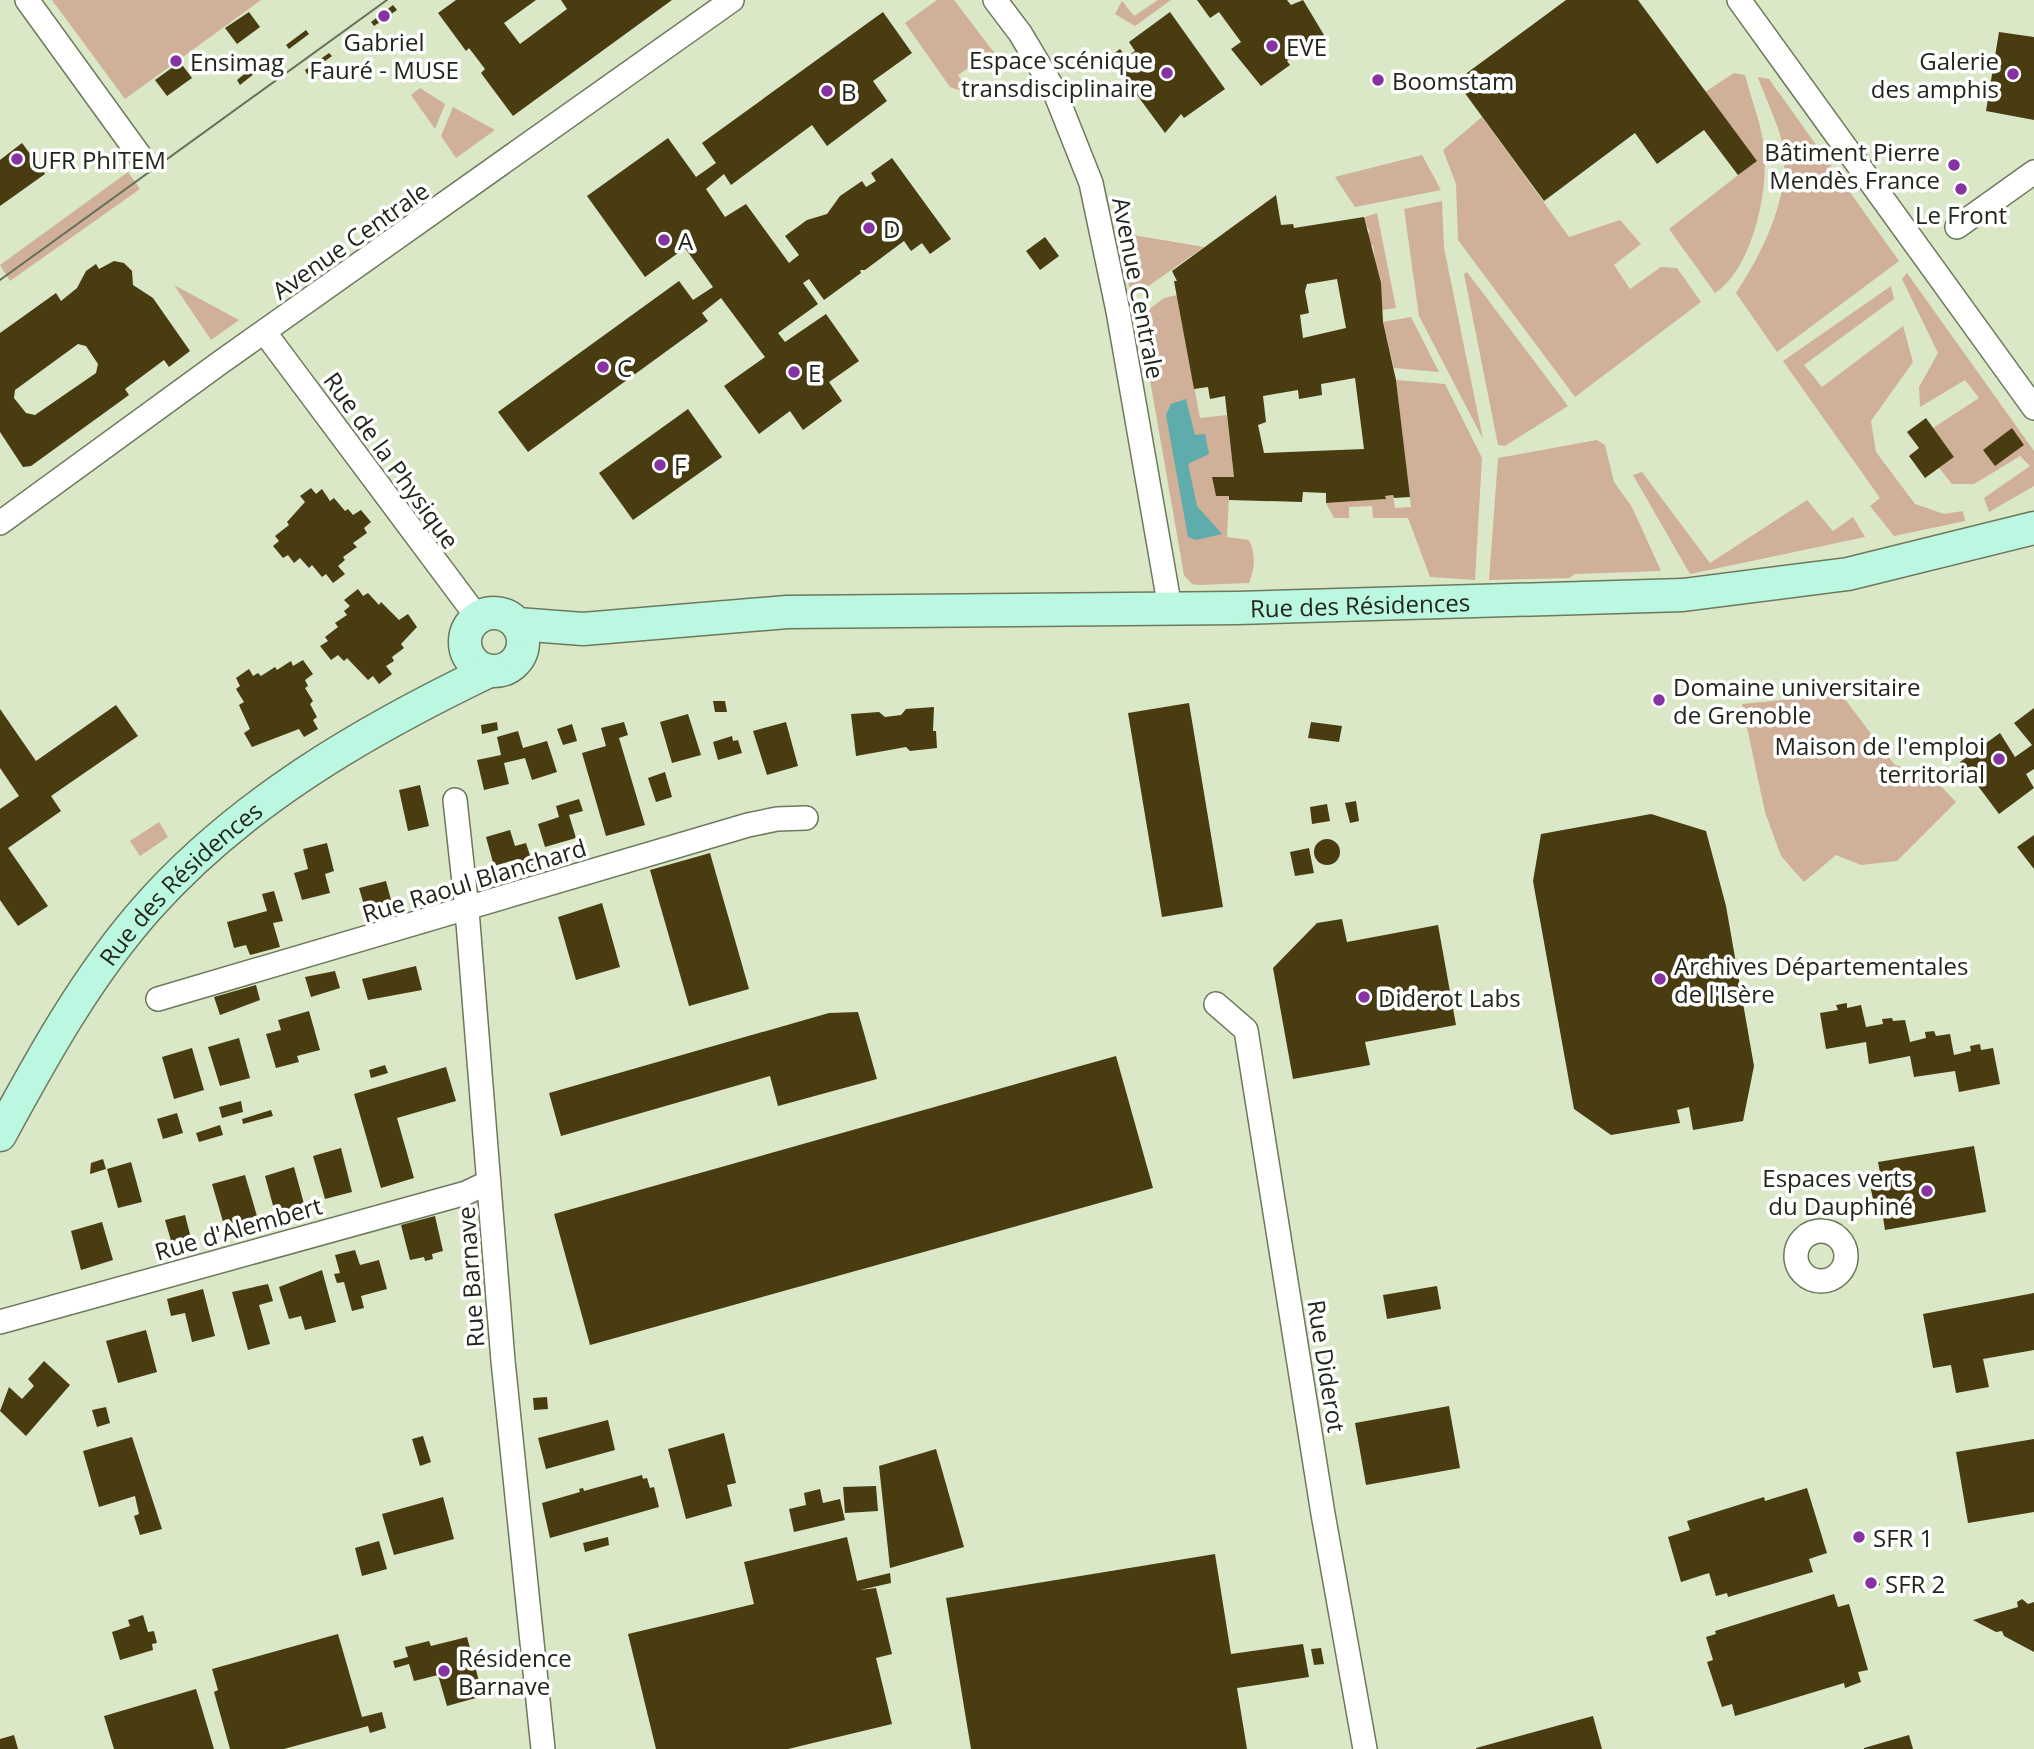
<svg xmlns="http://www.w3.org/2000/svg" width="2034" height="1749" viewBox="0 0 2034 1749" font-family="'Open Sans',sans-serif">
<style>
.green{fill:#d0b098}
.water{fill:#5eacab}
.building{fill:#483c10;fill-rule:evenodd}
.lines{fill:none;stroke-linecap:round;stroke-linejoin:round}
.street-casing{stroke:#6c795c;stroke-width:26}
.secondary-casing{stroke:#6c795c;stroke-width:35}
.street{stroke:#fff;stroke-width:23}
.secondary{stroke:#bcf7e1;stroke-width:32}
.tram{stroke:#67705c;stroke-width:2}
.poi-dot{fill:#8633a1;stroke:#fff;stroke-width:2.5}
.labels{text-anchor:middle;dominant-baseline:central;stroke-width:7;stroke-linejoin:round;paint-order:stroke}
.poi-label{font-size:24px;fill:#21271b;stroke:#fff;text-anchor:start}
.street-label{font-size:24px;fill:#21271b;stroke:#fff}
</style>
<rect width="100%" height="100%" fill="#dae8c8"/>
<path class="green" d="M52,0H261L125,99Z
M937,0H954L999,59L986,73L978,61L958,75L966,87L959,90L950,87L905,23Z
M1158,0H1171L1135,26L1115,14L1122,1L1134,16Z
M1734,73L1745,75C1751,99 1762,125 1764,149C1769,191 1752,269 1715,293L1669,229L1756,161L1705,92Z
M1758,77L1769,79L1899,261L1777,352L1736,293C1762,253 1788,202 1784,153C1782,131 1765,98 1758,77Z
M420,88L445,104L435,129L411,95Z
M453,107L495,130L456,158L441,136Z
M1482,117L1569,237L1620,220L1641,244L1614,265L1630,289L1661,267L1677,268L1701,302L1575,397L1458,240L1456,184L1443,150Z
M1422,155L1441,190L1355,207L1335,177Z
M128,172L140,189L10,281L0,265Z
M1442,201L1444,248L1483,439L1419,316L1404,209Z
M1377,213L1396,308L1382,310L1373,245L1369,246L1366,234L1370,232L1362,218Z
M1121,233L1204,247L1137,294L1130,290L1118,235Z
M1467,272L1568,406L1505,446L1498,445L1464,274Z
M1907,273L2034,451V486L1989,512L1984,498L2030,466L2020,456L1974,484H1952L1939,468L1954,457L1933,428L1979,398L1965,380L1920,407L1919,387L1938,353L1902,279Z
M174,285L239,320L211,340Z
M1891,286L1894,299L1804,365L1822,387L1903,326L1913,362L1871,421L1876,452L1915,504L1944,514L1963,511L1965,521L1894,536L1870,506L1880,498L1783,361Z
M1177,295L1200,418L1227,415L1234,477H1212L1216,495L1229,496L1227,537L1249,540C1256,555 1255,568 1249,583L1199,585L1192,584L1184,575L1139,317L1164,298Z
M1411,317L1439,372L1394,368L1383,322Z
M1396,380L1445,384L1482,458L1475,580L1430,577L1408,518H1373L1372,506L1349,507V518H1334L1326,503L1385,499V496L1393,495L1395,508L1411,507Z
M1597,440L1605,445L1614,482L1632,507L1661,571L1575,574L1569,578L1489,580L1498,458Z
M1642,472L1710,563L1807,500L1833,531L1853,517L1865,537L1690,574L1633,475Z
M1841,694L1894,764L1937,782L1956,802L1897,861L1861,865L1836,855L1804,882L1781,856L1765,812L1742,704Z
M159,822L168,837L140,856L130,841Z"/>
<path class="water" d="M1186,399L1195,435L1205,434L1209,454L1188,464L1197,506L1222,534L1196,540L1188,537L1166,415L1171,404Z"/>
<path class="building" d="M456,0H536L504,23L520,44L567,9L561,0H672L513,116L481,73L485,69L469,48L466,51L438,13Z
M1197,0H1287L1291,5L1303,0L1324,35L1287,61L1290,65L1261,86L1231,49L1241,42L1219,12L1210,18Z
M1566,0H1638L1757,161L1738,175L1704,130L1657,164L1635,133L1544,201L1456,81Z
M393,5L397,10L374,26L371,22Z
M249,12L260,27L237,44L225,28Z
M883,12L912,53L873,81L887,101L827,146L812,125L731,185L724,174L706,189L725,217L746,204L789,263L799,255L785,236L807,220L827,214L840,196L862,181L866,187L876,181L871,173L892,158L951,239L930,254L922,243L911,251L904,241L865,270H860L861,273L824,300L809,279L803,283L818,304L778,333L785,342L826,314L859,361L829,382L842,401L803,430L790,411L759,434L724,386L765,357L721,298L702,313L708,321L528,452L498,412L679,281L693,300L713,287L685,248L645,277L587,196L668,138L696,177L716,163L702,143Z
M1170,12L1225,89L1184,118L1181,114L1165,133L1109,57L1120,49L1126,57L1135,51L1129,42Z
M306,30L309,34L289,49L286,45Z
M1999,32L2034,37V120L1986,111Z
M329,53L332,56L307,74L305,70Z
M180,62L192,78L167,96L155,80Z
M256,65L260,69L240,85L237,80Z
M22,143L45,174L0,206V160Z
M1276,195L1281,225L1293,224L1294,228L1364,217L1381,283L1383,322L1396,380L1410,497L1394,498L1393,495L1385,496L1386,499L1326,503V493L1303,492L1302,502L1229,500V496H1216L1212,477H1234L1225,396L1210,399L1208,387L1194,389L1174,281H1177L1172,271ZM1337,279L1346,328L1303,338L1300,315L1309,313L1305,291L1307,284ZM1355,378L1364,449L1264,453L1258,425L1266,422L1263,396L1298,390L1299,399L1322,395L1321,384Z
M1045,237L1059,256L1040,270L1026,251Z
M114,261L124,263L132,271L133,285L153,298L190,351L169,367L164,360L125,389L129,395L31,466L23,467L0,432V333L56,293L61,301L77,288L86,271L96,264L99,269ZM78,344L86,346L98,364L96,373L35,415L26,413L14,398L15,390Z
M688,409L722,457L633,520L599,473Z
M1926,418L1954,457L1925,478L1909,456L1919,448L1907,432Z
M2012,428L2024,445L1995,466L1983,450Z
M311,488L316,494L322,489L330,501L334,498L345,511L348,509L353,515L361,510L371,522L364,528L367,533L353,543L357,547L343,557L345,560L338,566L345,574L333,583L326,574L322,577L312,565L309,568L300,558L294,563L288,555L283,558L273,546L279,541L275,536L289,525L287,522L305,502L300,496Z
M358,589L363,596L368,593L379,605L381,602L399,620L408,614L417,627L401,644L404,648L392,657L394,661L386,666L392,674L379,684L373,676L368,680L347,658L344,661L338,655L331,660L320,646L328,641L325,637L338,627L335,623L347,615L344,611L350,606L344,600Z
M303,660L313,674L305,680L308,686L305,688L313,701L310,704L317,717L313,720L318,729L304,737L299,729L252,747L244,733L250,729L239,705L244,702L236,689L240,686L236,678L249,669L253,676L258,673L261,676L275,667L277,670L291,661L293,666Z
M713,701H725L727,712H715Z
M1189,703L1223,907L1162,917L1128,713Z
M116,705L138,736L51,796L61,811L8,848L48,906L18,926L0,900V809L19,796L0,768V709L36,761Z
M934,707L933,731H936L937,748L910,751L906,747L856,756L851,714L879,712L885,717L901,715L906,709Z
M2034,708V769L2026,774L2034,788L1999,814L1960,762L2000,733L2015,757L2032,745L2014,723Z
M688,714L701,755L672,763L660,722Z
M497,722L498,730L482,734L481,725Z
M624,722L628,735L619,738L645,825L606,836L582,753L606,746L601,728Z
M786,722L798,766L767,775L753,731Z
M1311,722L1342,726L1339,742L1308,738Z
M572,724L577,741L563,745L557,729Z
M518,731L523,748L547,741L557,772L532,780L525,758L504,763L509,784L484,790L477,760L501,755L497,737Z
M732,736L733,741L738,740L742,753L718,760L713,742Z
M665,772L672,797L656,802L648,778Z
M420,785L429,826L408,831L399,790Z
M579,799L583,811L569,815L576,838L545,847L538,824L559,817L556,806Z
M1356,801L1359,821L1350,823L1345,803Z
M1327,804L1330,821L1312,824L1310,807Z
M1651,814L1706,831L1726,906L1754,1066L1743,1121L1693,1130L1689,1107L1677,1110L1680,1123L1611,1135L1574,1109L1533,881L1541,834Z
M510,830L515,846L526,843L533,865L521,869L518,859L494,866L486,837Z
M2034,835V869L2017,847Z
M1314 852a13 13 0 1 1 26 0a13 13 0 1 1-26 0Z
M327,843L334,871L325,874L330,893L302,900L294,873L308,869L303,849Z
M1309,848L1314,873L1295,876L1290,852Z
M710,853L749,989L689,1006L650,870Z
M386,881L394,911L368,918L359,888Z
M274,891L283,921L273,923L280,947L250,955L246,945L234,948L227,922L267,911L262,894Z
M602,903L620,967L576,980L558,917Z
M1342,919L1347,942L1438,925L1456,1025L1365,1042L1370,1065L1293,1079L1273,968L1317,923Z
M416,966L422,990L368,1000L362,979Z
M335,971L340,988L311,997L305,977Z
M256,985L260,1000L220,1015L214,997Z
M1847,1003V1008L1861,1005L1866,1027L1883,1024L1882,1019L1892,1018L1893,1021L1905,1020L1910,1042L1926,1038L1925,1032L1934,1031L1936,1036L1950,1034L1954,1055L1971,1051L1970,1046L1980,1044L1981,1050L1993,1048L2000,1084L1959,1092L1955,1071L1914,1077L1910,1056L1869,1064L1866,1042L1826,1049L1820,1013L1838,1010L1836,1005Z
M309,1011L320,1050L297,1056L299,1062L276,1068L266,1034L281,1030L278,1020Z
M858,1012L877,1079L778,1106L770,1076L561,1136L549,1093L829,1013Z
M239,1038L250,1078L220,1086L208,1047Z
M192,1048L204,1090L174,1099L162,1057Z
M1116,1056L1153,1188L590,1345L554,1214Z
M385,1065L388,1073L371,1078L369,1070Z
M446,1067L456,1101L397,1118L414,1178L381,1188L354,1094Z
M241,1101L243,1112L222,1118L219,1107Z
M271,1110L273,1116L243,1124L242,1119Z
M177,1113L183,1133L163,1139L157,1119Z
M220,1125L223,1135L199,1142L196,1133Z
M1974,1146L1986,1212L1885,1230L1880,1198L1873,1199L1870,1185L1882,1183L1878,1162Z
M341,1148L352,1192L325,1199L313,1156Z
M103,1159L106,1169L90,1174L91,1163Z
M131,1162L142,1202L118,1208L107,1169Z
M294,1167L304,1204L275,1213L265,1176Z
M245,1175L257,1216L224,1225L212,1184Z
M185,1215L193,1246L174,1251L165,1220Z
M435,1216L443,1251L432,1254L433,1259L425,1261L424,1257L410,1260L401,1225Z
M102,1222L113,1260L81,1270L71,1231Z
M355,1250L360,1265L379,1260L387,1289L361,1296L364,1308L352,1311L344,1282L337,1283L334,1274L340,1273L335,1255Z
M322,1270L336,1322L305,1330L301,1316L289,1319L279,1287Z
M268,1284L273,1301L259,1305L270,1344L248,1350L232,1292Z
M1437,1286L1441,1309L1387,1319L1383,1295Z
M203,1289L215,1336L192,1342L185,1313L171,1316L167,1299Z
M2034,1293V1350L1983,1359L1989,1387L1956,1393L1951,1365L1933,1368L1923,1314Z
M146,1330L157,1372L118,1383L106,1341Z
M44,1361L70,1385L26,1436L0,1411L9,1387L22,1399L34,1386L28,1379Z
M547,1397L548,1409L534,1410L533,1398Z
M1449,1406L1460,1468L1366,1485L1355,1423Z
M106,1407L110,1423L97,1427L92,1410Z
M608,1420L615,1450L546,1469L538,1438Z
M724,1433L736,1483L727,1485L732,1506L686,1519L668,1449Z
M423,1436L431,1462L420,1466L412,1439Z
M132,1437L162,1529L140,1535L134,1516L139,1514L135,1496L99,1507L83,1451Z
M2034,1439V1512L1968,1523L1956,1452Z
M936,1449L964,1547L890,1568L879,1466Z
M642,1475L643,1479L647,1478L650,1488L654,1487L659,1507L550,1538L542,1503L580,1492L579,1489L583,1488L584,1491Z
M876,1486L878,1511L845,1513L843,1487Z
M1807,1488L1827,1553L1809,1559L1813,1572L1728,1597L1727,1593L1716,1596L1709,1573L1681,1582L1668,1537L1690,1530L1687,1521L1764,1497L1765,1501Z
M820,1489L823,1503L840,1499L845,1520L794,1532L789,1509L806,1505L804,1493Z
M443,1497L454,1539L394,1555L382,1514Z
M1864,1530L1867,1539L1854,1543L1851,1534Z
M608,1537L609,1545L585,1552L583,1543Z
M847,1537L857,1581L890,1573L891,1583L860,1590L876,1588L892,1654L876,1658L892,1724L788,1749H656L628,1634L754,1604L744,1562Z
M379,1541L387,1569L362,1576L355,1548Z
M1215,1554L1231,1654L1303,1644L1309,1677L1237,1688L1247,1749H971L946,1598Z
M1877,1577L1880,1585L1866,1590L1863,1581Z
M1834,1594L1838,1607L1849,1604L1868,1670L1858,1672L1861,1682L1845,1688L1844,1683L1735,1716L1732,1704L1722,1707L1707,1662L1713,1660L1706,1637L1716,1634L1715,1631Z
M2022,1599L2028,1604L2034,1602V1652L2004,1636L2002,1631L1996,1632L1973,1620L2018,1607L2017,1602Z
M143,1615L148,1632L154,1631L157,1643L152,1644L153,1650L120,1660L112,1632L130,1626L128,1620Z
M338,1634L362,1717L382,1712L386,1728L370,1733L368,1726L284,1749H230L214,1692L218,1690L212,1669Z
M467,1637L483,1696L447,1706L438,1675L414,1681L409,1664L395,1668L393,1661L408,1657L405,1647L429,1641L431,1646Z
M1321,1648L1324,1664L1314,1665L1311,1649Z
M196,1689L214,1749H114L104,1716Z
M1593,1716L1602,1749H1476V1748Z
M14,1735L18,1749H0V1739Z
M1909,1735L1913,1749H1864V1748Z"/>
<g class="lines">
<defs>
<path id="street" d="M27,0L140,156
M995,0L1020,33L1054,90L1091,183L1118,311L1170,608
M1739,0L2034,408
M1957,227L2034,172
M265,333L478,618
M0,523L221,362L732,0
M455,800L467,910L503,1361L543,1749
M158,999L748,825L777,819L806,818
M1216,1004L1246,1030L1323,1514L1365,1749
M1796 1256a25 25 0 1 1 50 0a25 25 0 1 1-50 0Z
M0,1322L466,1193L489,1182"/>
<g id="secondary">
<circle cx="494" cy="642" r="29"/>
<path id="s1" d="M517,624L583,629L787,612L1237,608L1683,595L1848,574L2034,528"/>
<path id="s2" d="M0,1135C43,1056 87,976 147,908C240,803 364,731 489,671"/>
</g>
</defs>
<use href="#street" class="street-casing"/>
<use href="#secondary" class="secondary-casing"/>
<use href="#street" class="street"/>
<use href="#secondary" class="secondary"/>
<path class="tram" d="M0,280L387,0"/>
</g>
<g class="poi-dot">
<circle cx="384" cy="16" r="7"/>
<circle cx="1272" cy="46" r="7"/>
<circle cx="176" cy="61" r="7"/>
<circle cx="1167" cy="73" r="7"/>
<circle cx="2013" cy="74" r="7"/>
<circle cx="1378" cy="80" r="7"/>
<circle cx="827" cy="91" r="7"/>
<circle cx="17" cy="159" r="7"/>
<circle cx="1954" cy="165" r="7"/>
<circle cx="1961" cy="189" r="7"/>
<circle cx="869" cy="228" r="7"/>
<circle cx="664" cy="240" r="7"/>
<circle cx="603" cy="367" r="7"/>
<circle cx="794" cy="372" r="7"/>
<circle cx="660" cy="465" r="7"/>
<circle cx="1659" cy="700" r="7"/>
<circle cx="1999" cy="759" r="7"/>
<circle cx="1660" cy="979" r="7"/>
<circle cx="1364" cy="997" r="7"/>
<circle cx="1927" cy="1191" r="7"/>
<circle cx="1859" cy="1537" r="7"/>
<circle cx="1871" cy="1583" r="7"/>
<circle cx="444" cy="1671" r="7"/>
</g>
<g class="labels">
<g class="poi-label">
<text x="384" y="41" text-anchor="middle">Gabriel<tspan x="384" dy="28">Fauré - MUSE</tspan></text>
<text x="1286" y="46">EVE</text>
<text x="1153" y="59" text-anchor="end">Espace scénique<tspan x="1153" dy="28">transdisciplinaire</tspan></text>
<text x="1999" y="60" text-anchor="end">Galerie<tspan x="1999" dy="28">des amphis</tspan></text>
<text x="190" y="61">Ensimag</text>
<text x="1392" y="80">Boomstam</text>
<text x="841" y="91">B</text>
<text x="1940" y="151" text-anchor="end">Bâtiment Pierre<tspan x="1940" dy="28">Mendès France</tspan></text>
<text x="31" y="159">UFR PhITEM</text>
<text x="1961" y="214" text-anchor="middle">Le Front</text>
<text x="883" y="228">D</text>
<text x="678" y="240">A</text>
<text x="617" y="367">C</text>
<text x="808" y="372">E</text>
<text x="674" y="465">F</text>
<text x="1673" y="686">Domaine universitaire<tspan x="1673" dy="28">de Grenoble</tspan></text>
<text x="1985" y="745" text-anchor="end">Maison de l'emploi<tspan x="1985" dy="28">territorial</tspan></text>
<text x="1674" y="965">Archives Départementales<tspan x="1674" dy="28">de l'Isère</tspan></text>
<text x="1378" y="997">Diderot Labs</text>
<text x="1913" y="1177" text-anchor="end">Espaces verts<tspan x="1913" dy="28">du Dauphiné</tspan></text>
<text x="1873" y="1537">SFR 1</text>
<text x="1885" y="1583">SFR 2</text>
<text x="458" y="1657">Résidence<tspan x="458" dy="28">Barnave</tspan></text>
</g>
<g class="street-label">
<text transform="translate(350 240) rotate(-35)">Avenue Centrale</text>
<text transform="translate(1139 288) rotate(79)">Avenue Centrale</text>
<text transform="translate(392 460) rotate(54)">Rue de la Physique</text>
<text stroke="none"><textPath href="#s1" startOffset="844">Rue des Résidences</textPath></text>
<text transform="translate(474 880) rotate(-17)">Rue Raoul Blanchard</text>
<text stroke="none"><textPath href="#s2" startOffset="312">Rue des Résidences</textPath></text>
<text transform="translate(238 1228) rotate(-16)">Rue d'Alembert</text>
<text transform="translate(470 1277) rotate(-94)">Rue Barnave</text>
<text transform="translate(1327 1366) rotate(81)">Rue Diderot</text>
</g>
</g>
</svg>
